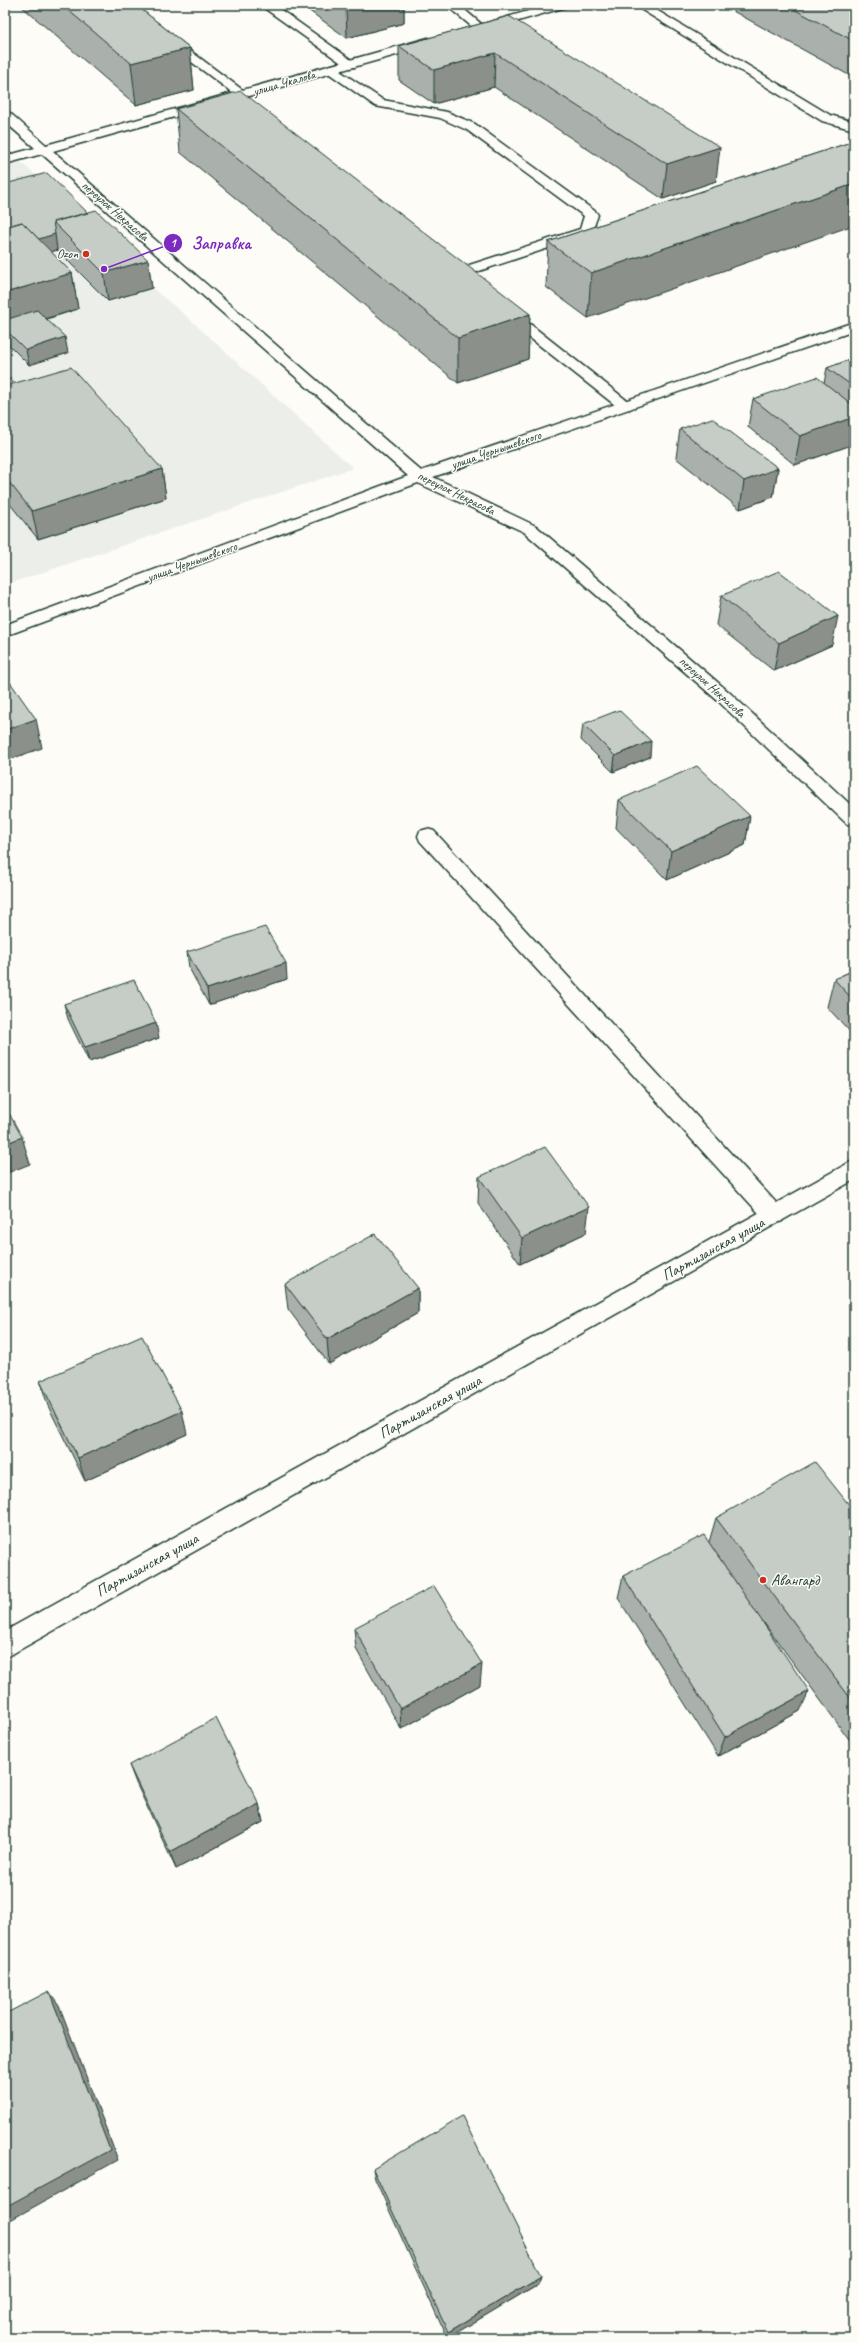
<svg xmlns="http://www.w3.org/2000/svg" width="859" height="2343" viewBox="0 0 859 2343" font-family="Caveat,sans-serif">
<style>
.built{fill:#eceee9}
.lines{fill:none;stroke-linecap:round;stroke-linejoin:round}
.lane-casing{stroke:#1f3d34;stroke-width:3}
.street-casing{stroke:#1f3d34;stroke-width:3}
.path-far1{stroke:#1f3d34;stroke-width:1.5;stroke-dasharray:0.5 2;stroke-linecap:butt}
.path{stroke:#1f3d34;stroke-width:2;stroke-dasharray:1 2.5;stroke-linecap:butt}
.lane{fill:#fdfcf7;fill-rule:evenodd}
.street{fill:#fdfcf7;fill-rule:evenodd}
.wall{fill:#aab0ab;stroke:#1f3d34}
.shaded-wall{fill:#8b908b;stroke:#1f3d34}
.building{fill:#c6cdc7;stroke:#1f3d34}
.poi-dot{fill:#c8321e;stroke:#fdfcf7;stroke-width:1.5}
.labels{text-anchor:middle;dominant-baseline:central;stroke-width:3;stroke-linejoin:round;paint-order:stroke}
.far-street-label{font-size:13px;fill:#1f3d34;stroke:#fdfcf7}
.far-poi-label{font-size:13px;fill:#1f3d34;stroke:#fdfcf7;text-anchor:end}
.street-label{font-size:16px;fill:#1f3d34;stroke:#fdfcf7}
.poi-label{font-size:16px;fill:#1f3d34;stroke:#fdfcf7;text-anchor:start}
.leader{fill:none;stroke:#7b2cbf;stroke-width:1.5}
.callout-dot{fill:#7b2cbf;stroke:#fdfcf7;stroke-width:1.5}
.mark-label{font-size:12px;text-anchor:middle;font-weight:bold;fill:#fff}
.callout-label{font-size:17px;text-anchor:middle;font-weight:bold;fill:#7b2cbf;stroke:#fdfcf7;stroke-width:3;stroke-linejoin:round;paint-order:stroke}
</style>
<rect width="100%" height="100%" fill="#fdfcf7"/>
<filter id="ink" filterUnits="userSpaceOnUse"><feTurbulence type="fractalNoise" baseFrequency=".025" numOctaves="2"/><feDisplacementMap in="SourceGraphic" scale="8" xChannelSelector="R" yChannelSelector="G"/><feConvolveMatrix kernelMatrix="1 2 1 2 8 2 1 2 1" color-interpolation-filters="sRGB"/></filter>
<g filter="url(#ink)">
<path class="built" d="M5,148L50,188L152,288L185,315L353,468L5,585Z"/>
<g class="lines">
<defs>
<path id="lane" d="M116,5H129L248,94L246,97H238Z
M260,5H274L357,64L355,67H347Z
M446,5H459L486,28L484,30H476Z
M634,5H648L830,115L854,122V130L822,121Z
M331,65L383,100L447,112L475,124L596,212L598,215L591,234L461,277H451L449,274L451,271L580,229L584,216L467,130L440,118L375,106L327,72L325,69L327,66Z
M506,308L511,309L630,403L633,406L630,409H620L501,315L499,312Z
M427,829L434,831L782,1209L785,1215L782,1221L774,1224L766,1221L420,841L418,836L420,831Z"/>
<path id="street" d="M549,5H568L566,7L484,31L478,27L480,25Z
M428,38L432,39L434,42L432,45L53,151L421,471L854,322V331L433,477L536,526L730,693L854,808V825L847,824L718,701L524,532L418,483L5,636V625L408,476L42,154L5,164V156L35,148L5,122V111L9,112L46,145Z
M854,1160V1180L5,1658V1631Z"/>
</defs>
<use href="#lane" class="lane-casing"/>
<use href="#street" class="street-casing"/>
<path class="path-far1" d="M5,373L11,380"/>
<path class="path" d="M10,379L16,386"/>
<use href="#lane" class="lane"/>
<use href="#street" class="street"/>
</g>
<path class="wall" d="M20,5H136L190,48L194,90L136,105Z
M301,5H404V23L347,38Z
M722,5H854V78Z
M509,16L716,181L663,199L494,87L434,104L399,80V46Z
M176,109L530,314L528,359L458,383L180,152Z
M854,141L588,318L546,287L548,242Z
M5,184L88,213L148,260L152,288L108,301L57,250L51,252L72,273L78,309L47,319L68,353L29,365L5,341Z
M854,358V444L795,465L748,427L753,399L824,383L827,368Z
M5,386L162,469L166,498L38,539L5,498Z
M680,429L778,468L773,497L740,509L676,458Z
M721,596L832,645L774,671L716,625Z
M583,724L650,757L613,772L581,740Z
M619,800L750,816L745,845L667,880L616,828Z
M187,952L287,979L209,1005L189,968Z
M854,970V1036L827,1007L834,979Z
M64,1004L159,1038L89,1062L68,1019Z
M479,1177L586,1233L520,1264L478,1203Z
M285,1284L418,1288V1313L329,1364L288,1309Z
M40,1381L187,1434L85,1481L48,1406Z
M854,1511V1746L764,1623L800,1711L718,1756L618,1598L623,1576L709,1542L716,1518Z
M354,1628L480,1685L401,1729L356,1649Z
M129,1765L259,1804L263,1822L176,1869L136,1783Z
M373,2169L541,2276L538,2284L447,2338L375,2179Z"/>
<path class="shaded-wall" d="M346,5H404V23L347,38Z
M190,48L194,90L136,105L131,63Z
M495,53L494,87L434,104V70Z
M720,147L716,181L663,199L667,164Z
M854,184V225L588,318L591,273Z
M55,234L57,250L5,264V248Z
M148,260L152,288L108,301L104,273Z
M72,273L78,309L7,330L5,329V293Z
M530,314L528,359L458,383V338Z
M65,337L68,353L29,365L26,350Z
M854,417V444L795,465L800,436Z
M778,468L773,497L740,509L744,481Z
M162,469L166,498L38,539L32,511Z
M838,616L832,645L774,671L779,643Z
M36,719L42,748L5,761V730Z
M651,741L650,757L613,772L615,756Z
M750,816L745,845L667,880L671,851Z
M286,963L287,979L209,1005L207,989Z
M156,1023L159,1038L89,1062L85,1047Z
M22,1137L30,1164L5,1174V1144Z
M589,1207L586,1233L520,1264L522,1238Z
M418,1288V1313L329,1364L327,1339Z
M182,1411L187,1434L85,1481L78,1458Z
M482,1664L480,1685L401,1729L400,1709Z
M809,1691L800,1711L718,1756L725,1737Z
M259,1804L263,1822L176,1869L170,1852Z
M49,1991L59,2005L118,2160L5,2223V2207Z
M541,2276L538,2284L448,2338V2332Z"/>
<path class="building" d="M62,5H136L190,48L131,63Z
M786,5H854V41Z
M509,16L720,147L667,164L495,53L434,70L399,46Z
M241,91L530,314L458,338L176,109Z
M854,141V184L591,273L548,242Z
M47,173L88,213L53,222L55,234L39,239L22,222L5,227V184Z
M96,210L148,260L104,273L53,222Z
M22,222L72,273L5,293V227Z
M37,310L65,337L26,350L5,329V320Z
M854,358V387L827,368Z
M71,367L162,469L32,511L5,477V386Z
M817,377L854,406V417L800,436L753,399Z
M712,418L778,468L744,481L680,429Z
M779,571L838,616L779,643L721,596Z
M5,675L36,719L5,730Z
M619,710L651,741L615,756L583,724Z
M697,766L750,816L671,851L619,800Z
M265,927L286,963L207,989L187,952Z
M854,970V1001L834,979Z
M134,980L156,1023L85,1047L64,1004Z
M5,1106L22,1137L5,1144Z
M545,1147L589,1207L522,1238L479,1177Z
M375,1234L418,1288L327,1339L285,1284Z
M142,1336L182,1411L78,1458L40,1381Z
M815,1462L854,1511V1703L716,1518Z
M704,1535L809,1691L725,1737L623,1576Z
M434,1586L482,1664L400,1709L354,1628Z
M216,1718L259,1804L170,1852L129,1765Z
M49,1991L110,2150L5,2207V2014Z
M462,2116L541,2276L448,2332L373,2169Z"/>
</g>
<g class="poi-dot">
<circle cx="86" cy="254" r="4"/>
<circle cx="763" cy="1580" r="4"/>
</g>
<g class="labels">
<g class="far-street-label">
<text transform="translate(284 83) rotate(-16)">улица Чкалова</text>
<text transform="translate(115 211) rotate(41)">переулок Некрасова</text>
<text transform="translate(496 450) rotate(-19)">улица Чернышевского</text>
<text transform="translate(456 493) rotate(26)">переулок Некрасова</text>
<text transform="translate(192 562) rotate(-20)">улица Чернышевского</text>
<text transform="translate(712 687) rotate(42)">переулок Некрасова</text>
</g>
<g class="far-poi-label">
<text x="78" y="254">Ozon</text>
</g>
<g class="street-label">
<text transform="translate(713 1249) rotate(-29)">Партизанская улица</text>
<text transform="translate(430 1407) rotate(-29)">Партизанская улица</text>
<text transform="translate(147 1565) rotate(-29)">Партизанская улица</text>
</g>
<g class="poi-label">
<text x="771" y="1580">Авангард</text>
</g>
</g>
<path class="leader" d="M104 269L173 243"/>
<g class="callout-dot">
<circle cx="104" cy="269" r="4"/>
<circle cx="173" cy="243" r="10"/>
</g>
<g class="mark-label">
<text x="173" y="247">1</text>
</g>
<g class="callout-label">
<text x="221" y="249">Заправка</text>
</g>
<rect width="859" height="2343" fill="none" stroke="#fdfcf7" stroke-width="20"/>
<rect x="10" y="10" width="839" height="2323" fill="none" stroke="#1f3d34" stroke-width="1.5" filter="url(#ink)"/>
</svg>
